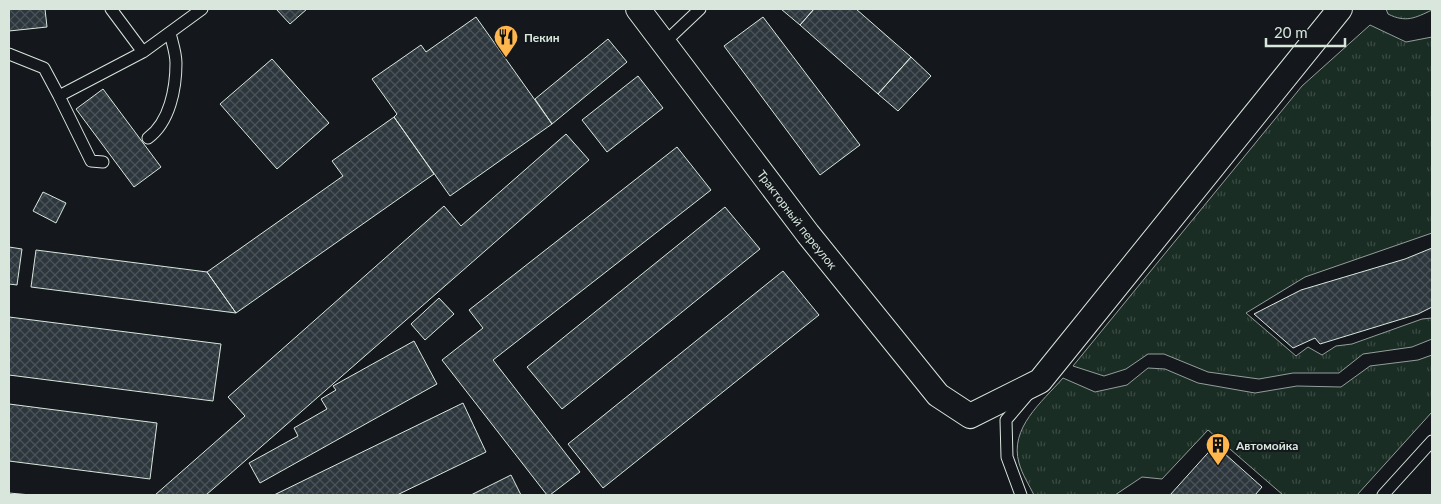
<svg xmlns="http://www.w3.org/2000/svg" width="1441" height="504" viewBox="0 0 1441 504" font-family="Lato,sans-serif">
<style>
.grass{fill:url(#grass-tufts);stroke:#939e99}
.building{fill:url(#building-cross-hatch);stroke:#d8e6dc}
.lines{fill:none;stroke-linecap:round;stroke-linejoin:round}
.service-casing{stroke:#d8e6dc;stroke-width:13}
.minor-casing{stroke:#d8e6dc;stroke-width:26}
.service{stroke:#14181c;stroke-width:11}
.minor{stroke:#14181c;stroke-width:24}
.labels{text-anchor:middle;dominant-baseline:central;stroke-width:4;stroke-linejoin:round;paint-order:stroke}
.poi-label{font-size:12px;font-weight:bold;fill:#d8e6dc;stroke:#14181c;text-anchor:start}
.street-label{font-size:12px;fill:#d8e6dc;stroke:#14181c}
</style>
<defs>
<pattern id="grass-tufts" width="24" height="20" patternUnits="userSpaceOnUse" patternTransform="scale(1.25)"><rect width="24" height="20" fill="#1a2d24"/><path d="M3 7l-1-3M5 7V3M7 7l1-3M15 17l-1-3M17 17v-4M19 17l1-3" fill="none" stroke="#3b4b43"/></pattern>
<pattern id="building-cross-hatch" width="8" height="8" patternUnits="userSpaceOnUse" patternTransform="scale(1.25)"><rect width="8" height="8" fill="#2c363c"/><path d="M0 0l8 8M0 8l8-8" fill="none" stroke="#4a5358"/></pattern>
</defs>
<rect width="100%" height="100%" fill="#14181c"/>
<path class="grass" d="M1386,9H1432V10C1415,18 1406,23 1388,14Z
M1370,25L1406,42L1432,37V233L1305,277L1246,313L1296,356L1308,347L1322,355L1336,346L1352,344L1422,319L1432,318V339L1412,347L1363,354L1339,373H1293L1259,379L1208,372L1164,354H1148L1126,369L1104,376L1073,366L1302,86Z
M1432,355V412L1357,495H1283L1208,430L1162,479L1142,477L1115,495H1034C1029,485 1022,474 1019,463C1009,428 1042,402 1063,378L1095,392L1127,385L1148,368L1165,369L1198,383L1255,393L1297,386L1341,387L1370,366L1418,360Z"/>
<path class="building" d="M9,9H45L47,27L9,31Z
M276,9H307L290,24Z
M781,9H814L800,25Z
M814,9H856L911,57L878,94L800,25Z
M476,17L552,124L450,196L394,117L397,114L372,79L421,45L426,52Z
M763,17L860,145L820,175L724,46Z
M608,39L627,62L552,124L535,99Z
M911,57L931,76L898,111L878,94Z
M272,59L329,123L277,169L220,104Z
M638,76L663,108L607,152L582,120Z
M103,89L161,167L134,187L76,109Z
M394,117L434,174L236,313L207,272L343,176L332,161Z
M566,134L589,160L206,495H155L245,416L228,397L444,206L461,226Z
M677,147L711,190L493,360L580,472L550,495H547L442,360L483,328L469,310Z
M43,192L66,203L56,223L33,211Z
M725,207L760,249L562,409L527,367Z
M9,247L22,249L17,285L9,284Z
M1432,248V307L1418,314L1320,344L1315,338L1293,348L1254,314L1301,290L1405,259Z
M36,250L207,272L236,313L31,287Z
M783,271L819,315L603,488L568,444Z
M439,298L454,314L425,340L411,324Z
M9,317L221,344L213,401L9,375Z
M414,341L437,384L260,483L249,463L298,436L294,428L327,409L321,399L336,390L333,386Z
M463,403L486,452L397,495H274Z
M9,404L157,423L150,479L9,461Z
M1215,445L1262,487L1255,495H1170Z
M511,475L521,495H471Z
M9,493L31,495H9Z"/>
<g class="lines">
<defs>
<path id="service" d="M111,9L143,52L202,9
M663,44L700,9
M9,54L44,68L59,96
M148,138C170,122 176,88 176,63C176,53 172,42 170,33
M103,162L91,161L59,96L143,52
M1021,495L1007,457L1006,420L1029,393
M1383,495L1432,441"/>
<g id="minor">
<path id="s1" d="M638,9L808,234L938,395L970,416L1040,381L1340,9"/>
</g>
</defs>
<use href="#service" class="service-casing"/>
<use href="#minor" class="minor-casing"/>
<use href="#service" class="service"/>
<use href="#minor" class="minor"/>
</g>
<defs>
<symbol id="restaurant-pin" viewBox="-11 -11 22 30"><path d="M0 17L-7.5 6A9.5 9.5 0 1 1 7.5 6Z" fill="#ffb74d" stroke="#14181c"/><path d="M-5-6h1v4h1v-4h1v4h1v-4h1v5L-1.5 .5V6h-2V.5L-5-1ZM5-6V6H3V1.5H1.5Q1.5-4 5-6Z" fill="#111"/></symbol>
<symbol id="building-pin" viewBox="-11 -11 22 30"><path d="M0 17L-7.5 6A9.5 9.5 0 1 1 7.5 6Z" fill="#ffb74d" stroke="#14181c"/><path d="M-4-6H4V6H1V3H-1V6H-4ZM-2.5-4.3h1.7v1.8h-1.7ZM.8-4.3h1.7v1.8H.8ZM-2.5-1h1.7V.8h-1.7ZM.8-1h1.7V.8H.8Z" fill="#111"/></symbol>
</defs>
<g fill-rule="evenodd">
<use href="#restaurant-pin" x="492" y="23" width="28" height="38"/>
<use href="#building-pin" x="1204" y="431" width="28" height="38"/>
</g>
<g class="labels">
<g class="poi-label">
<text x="524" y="37">Пекин</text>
<text x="1236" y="445">Автомойка</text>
</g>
<g class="street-label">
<text stroke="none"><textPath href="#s1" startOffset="264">Тракторный переулок</textPath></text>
</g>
</g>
<rect width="1441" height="504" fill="none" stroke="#d8e6dc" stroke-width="20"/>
<path d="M1266 38v8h79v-8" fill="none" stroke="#d8e6dc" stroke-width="2.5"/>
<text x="1274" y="38" font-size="15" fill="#d8e6dc" stroke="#14181c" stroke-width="4" paint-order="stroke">20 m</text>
</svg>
